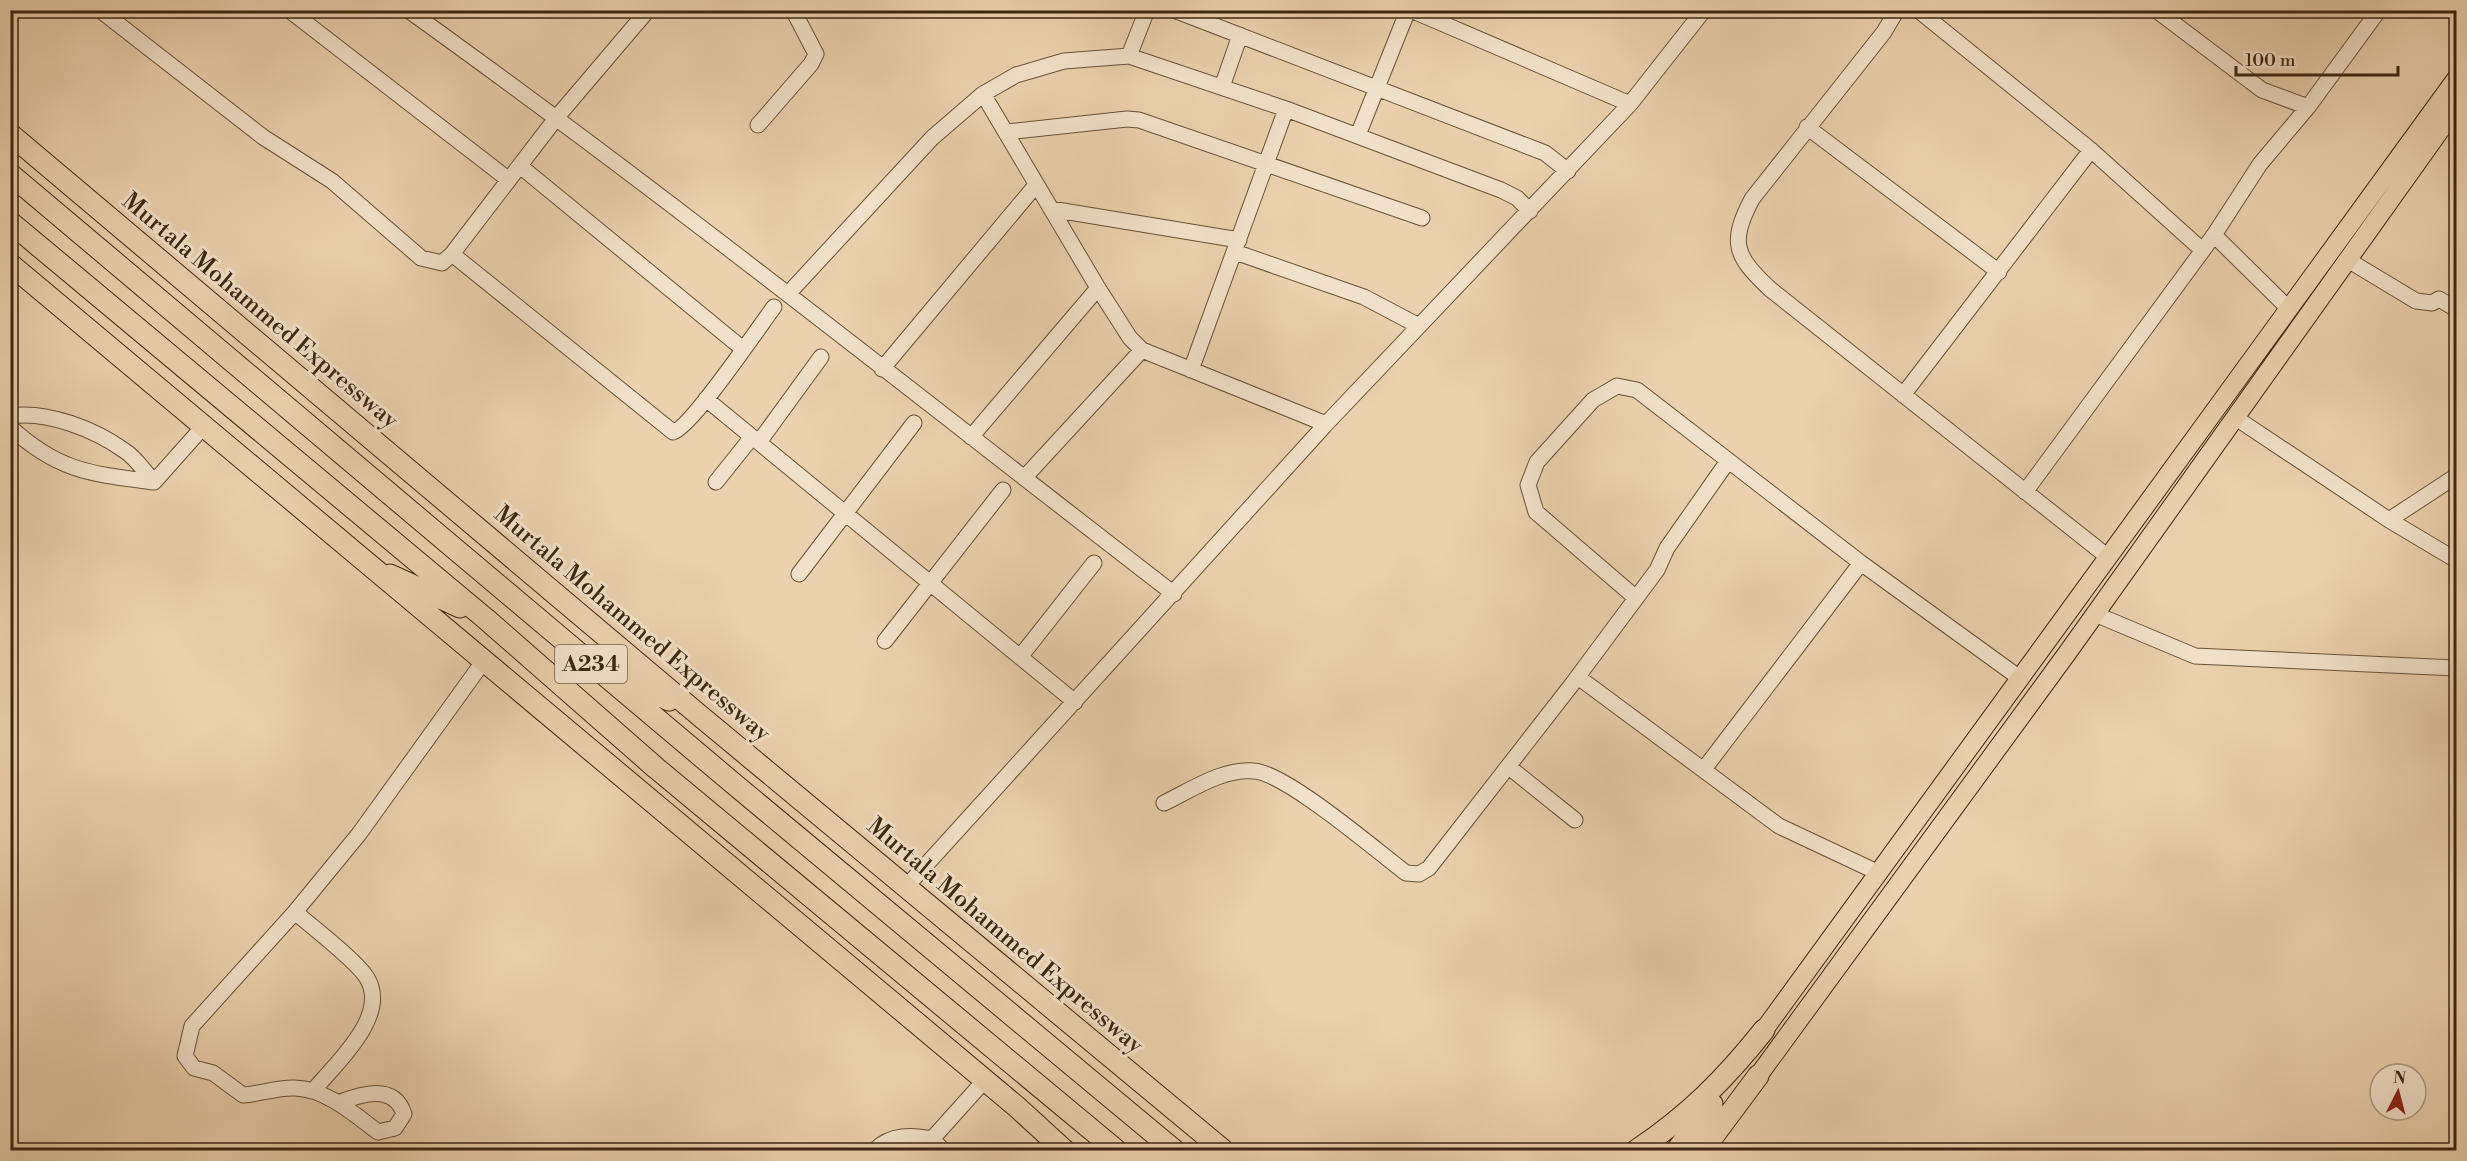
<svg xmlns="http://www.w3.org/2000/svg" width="2467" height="1161" viewBox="0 0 2467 1161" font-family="'Libre Bodoni',serif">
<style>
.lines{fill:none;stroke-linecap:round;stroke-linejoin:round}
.minor-casing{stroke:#685137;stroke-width:17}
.major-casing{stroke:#3c2610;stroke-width:20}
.highway-casing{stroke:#3c2610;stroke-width:23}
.minor{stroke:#f2e1ca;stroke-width:15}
.major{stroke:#ebd1ad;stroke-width:18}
.highway{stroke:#ebd1ad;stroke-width:21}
.labels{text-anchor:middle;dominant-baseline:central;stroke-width:6;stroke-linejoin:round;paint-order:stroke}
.shield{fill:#f2e1ca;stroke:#735e48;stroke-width:1.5}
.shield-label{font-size:22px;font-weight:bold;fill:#3c2610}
.street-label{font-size:24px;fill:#3c2610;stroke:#f2e1ca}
</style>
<rect width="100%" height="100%" fill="#ebd1ad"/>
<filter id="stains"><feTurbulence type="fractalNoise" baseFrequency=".00333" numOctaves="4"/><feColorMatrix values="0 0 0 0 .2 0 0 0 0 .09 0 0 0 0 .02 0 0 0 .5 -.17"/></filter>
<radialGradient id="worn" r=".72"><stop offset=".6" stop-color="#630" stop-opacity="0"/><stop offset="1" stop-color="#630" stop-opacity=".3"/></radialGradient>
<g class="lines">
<defs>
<path id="minor" d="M100,10L263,137L332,181L421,258L442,263L452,254L557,117L648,10
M289,10L509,180
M408,10C669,197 920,398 1174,594
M1174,10L1545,153L1568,171
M1411,10L1630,104
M1897,10L1884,32L1752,199C1729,243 1735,256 1770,289L2108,557
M1918,10L2091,150L2201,249
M2156,10L2262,90L2308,107
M1129,56L1147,10
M1222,87L1240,35
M983,94L1098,288L1130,338L1142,350L1326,424
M758,125L811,64L816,54L793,10
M1807,127L1999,272
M1006,132L1127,119L1139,120L1422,218
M1358,135L1408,10
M520,166L743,349
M1051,209L1239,240
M2214,235L2289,309
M1235,252L1364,297L1417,325
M452,254L673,432C690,429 759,327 774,307
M2348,260L2416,301L2432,303L2439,299L2456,309
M788,294L932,138L983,94L1016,75L1064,61L1129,56L1286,109L1501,190L1517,198L1530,211
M882,369L1036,185
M1191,370L1286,109
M1903,395L2091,150
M706,399L1075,702
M10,416C47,410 96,430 125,451C136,458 145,472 154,482
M2236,418L2389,520L2456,560
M10,427C59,472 92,474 154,482
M971,437L1098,288
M759,442L821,357
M1024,478L1142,350
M154,482L203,427
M716,482L752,437
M2025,492L2214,235L2260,164L2308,107L2379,10
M2389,520L2456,476
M799,574L914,423
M1636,598L1536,512L1528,485L1537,462L1593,400L1617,386L1637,390L1861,563L2021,679
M2095,614L2195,656L2456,668
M885,641L1003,490
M1020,657L1094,563
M1578,677L1779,826L1879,873
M1509,767L1575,820
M1704,769L1861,563
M1164,803C1191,790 1223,768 1254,771C1286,773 1377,851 1406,873L1419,874L1429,868L1573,683L1657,570L1667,548L1728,461
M906,887L1326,424L1630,104L1704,10
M295,912C311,926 358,962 367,978C390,1016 336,1063 313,1091
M338,1103C361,1094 394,1083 404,1114L395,1128L378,1132C354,1114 326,1089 295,1088C279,1087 260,1094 243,1095L213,1073L194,1068L185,1056L192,1026L295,912L359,834L483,662
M932,1139L943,1150
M875,1150C891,1134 912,1135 932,1139L985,1080"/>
<path id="major" d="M1764,1030L2456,79
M1758,1076L2068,652L2456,108"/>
<path id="highway" d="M10,134L699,715L1223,1150
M10,174L734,784L1174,1150
M10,222L486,619L656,768L1116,1150
M10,264L1017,1107L1064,1150
M390,575L460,607
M611,671L669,700
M1637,1150C1689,1115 1725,1079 1764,1030
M1677,1150L1712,1104
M1703,1150L1758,1076"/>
</defs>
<use href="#minor" class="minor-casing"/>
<use href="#major" class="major-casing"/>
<use href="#highway" class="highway-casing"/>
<use href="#minor" class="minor"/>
<use href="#major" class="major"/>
<use href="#highway" class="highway"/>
</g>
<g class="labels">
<rect class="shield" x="555" y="645" width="72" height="38" rx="4.5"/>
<g class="shield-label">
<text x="591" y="664">A234</text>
</g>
<g class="street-label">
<text transform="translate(260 311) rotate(40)">Murtala Mohammed Expressway</text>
<text transform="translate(632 624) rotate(40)">Murtala Mohammed Expressway</text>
<text transform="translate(1005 936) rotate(40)">Murtala Mohammed Expressway</text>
</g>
</g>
<rect width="2467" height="1161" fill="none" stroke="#ebd1ad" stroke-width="36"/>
<rect x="12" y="12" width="2443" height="1137" fill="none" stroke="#3c2610" stroke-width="3"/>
<rect x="18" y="18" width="2431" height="1125" fill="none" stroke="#3c2610" stroke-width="1.5"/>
<g transform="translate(2398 1092) rotate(6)"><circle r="28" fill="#f2e1ca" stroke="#a99680" stroke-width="1.5"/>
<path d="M0-4.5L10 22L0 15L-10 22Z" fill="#8f2418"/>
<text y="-9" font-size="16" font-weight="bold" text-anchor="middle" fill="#3c2610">N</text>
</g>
<path d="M2236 66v9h162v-9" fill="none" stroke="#3c2610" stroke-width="3"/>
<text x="2245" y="66" font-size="18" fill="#3c2610" stroke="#f2e1ca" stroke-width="4.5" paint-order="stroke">100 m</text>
<rect width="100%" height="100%" filter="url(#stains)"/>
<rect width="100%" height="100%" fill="url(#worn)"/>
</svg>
